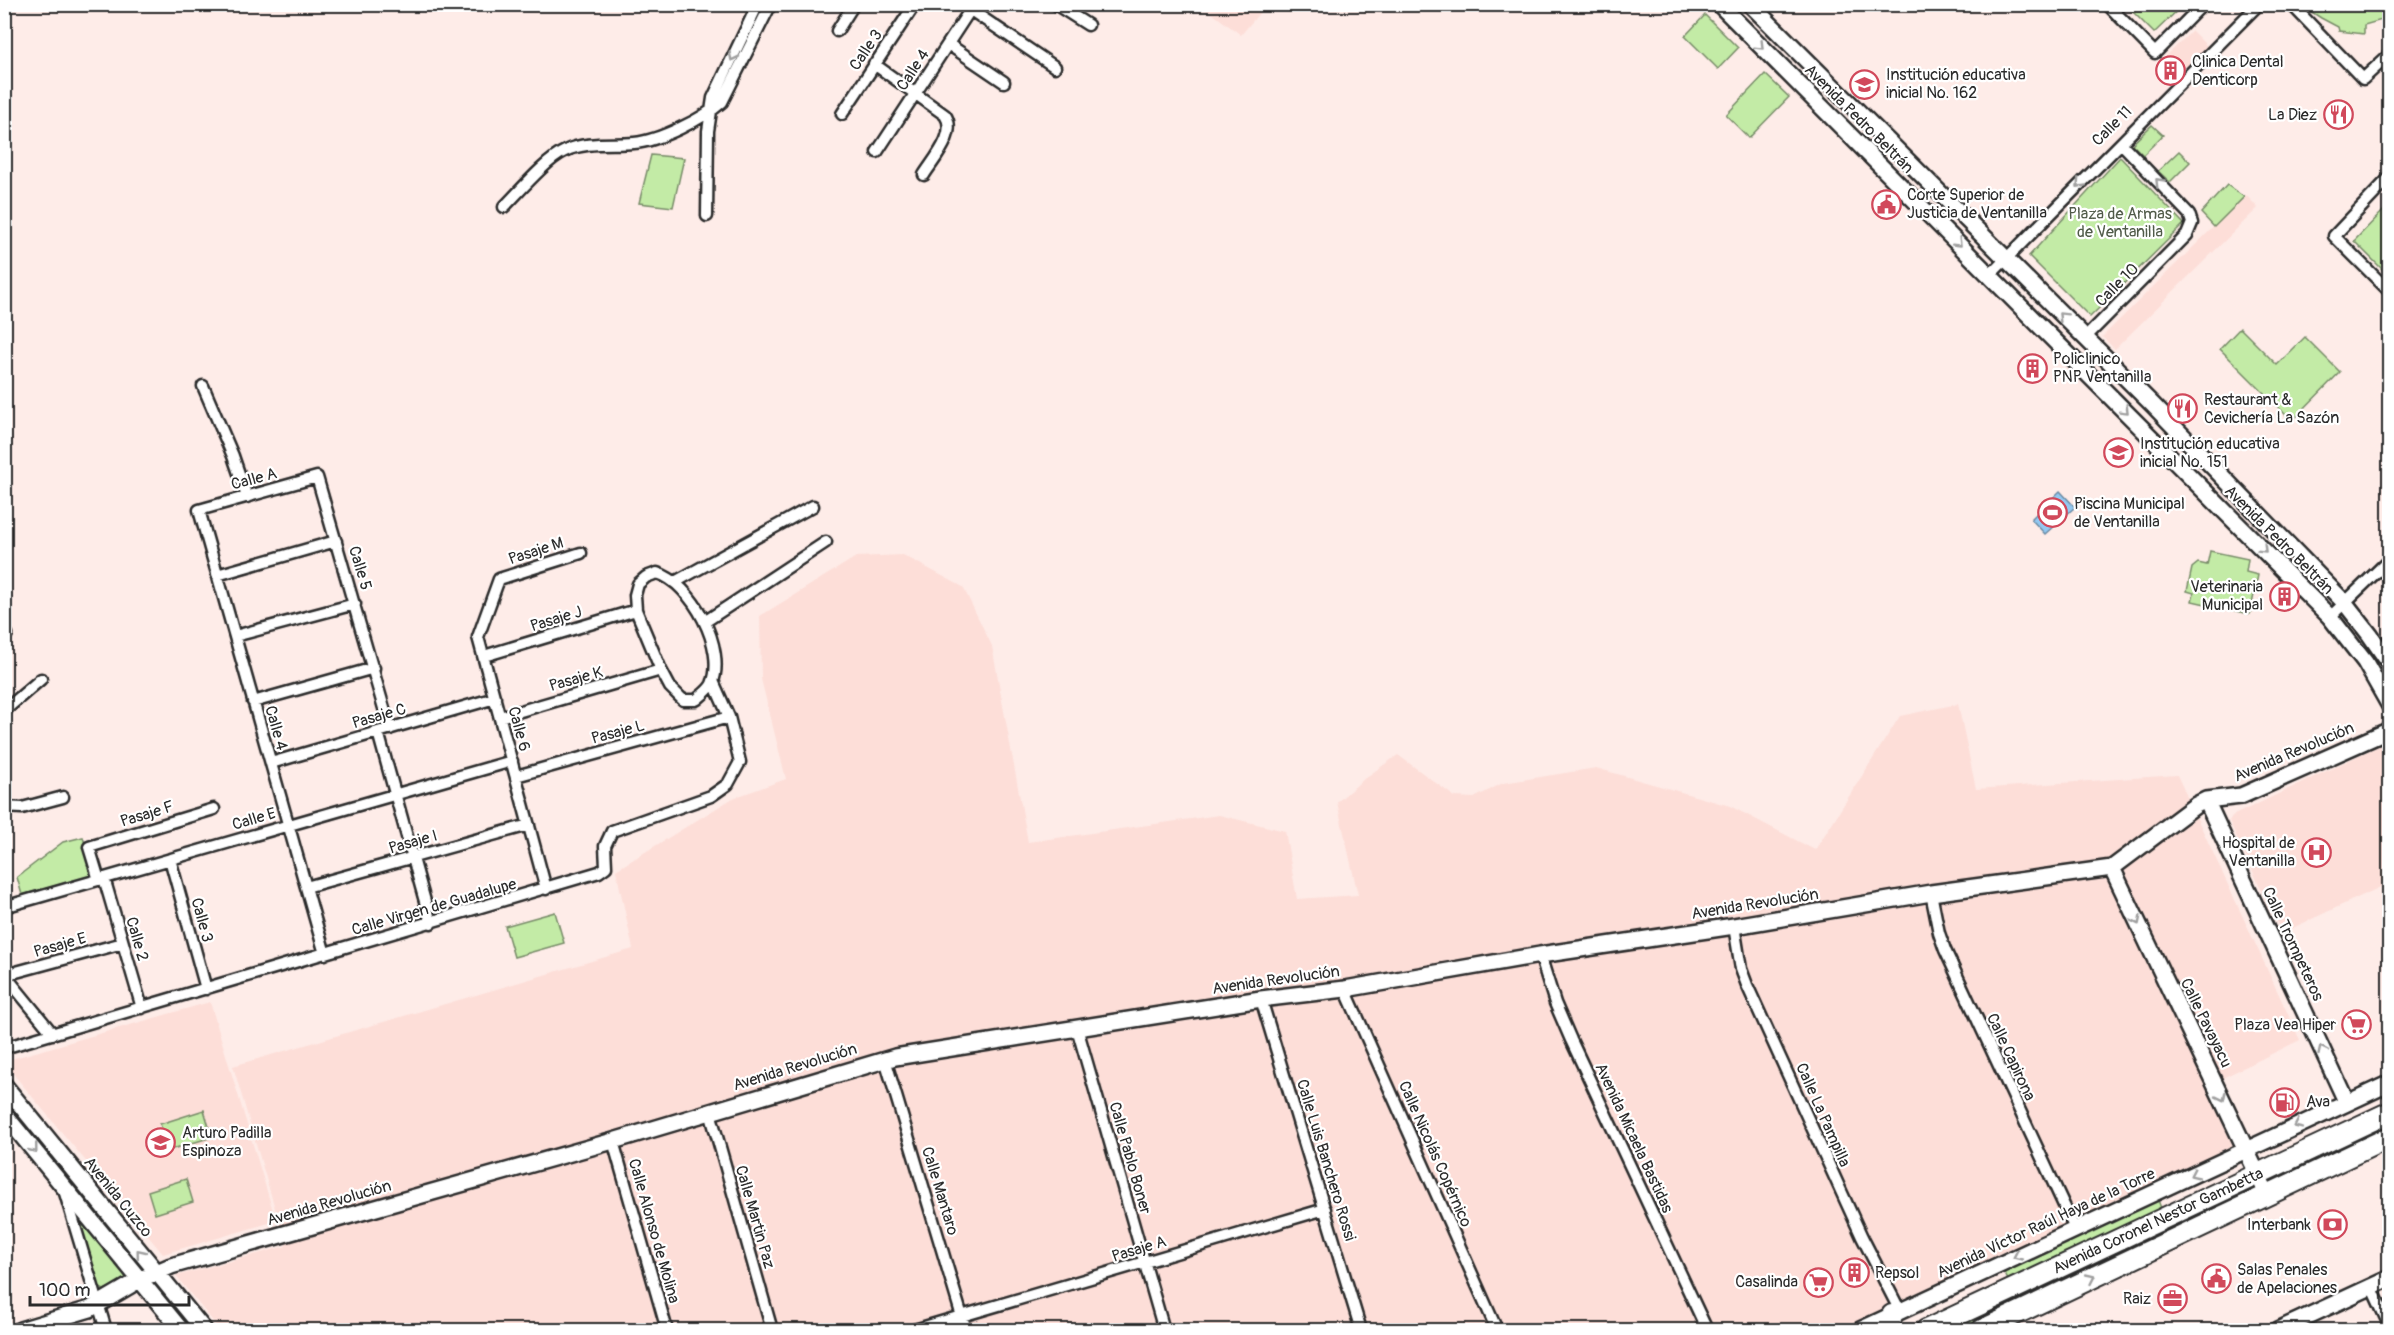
<svg xmlns="http://www.w3.org/2000/svg" width="2394" height="1335" viewBox="0 0 2394 1335" font-family="Pangolin,sans-serif">
<style>
.built{fill:#fdded8}
.green{fill:#c3eba6;stroke:#778b68;stroke-width:1.5}
.water{fill:#93c8f1;stroke:#6989a2;stroke-width:1.5}
.lines{fill:none;stroke-linecap:round;stroke-linejoin:round}
.street-casing{stroke:#2b2b2b;stroke-width:15}
.secondary-casing{stroke:#2b2b2b;stroke-width:20}
.highway-casing{stroke:#2b2b2b;stroke-width:24}
.street{stroke:#fff;stroke-width:10}
.secondary{stroke:#fff;stroke-width:15}
.highway{stroke:#fff;stroke-width:20}
.oneway{stroke:#a0a0a0}
.labels{text-anchor:middle;dominant-baseline:central;stroke-width:4.5;stroke-linejoin:round;paint-order:stroke}
.street-label{font-size:16px;fill:#2b2b2b;stroke:#fff}
.poi-label{font-size:16px;fill:#2b2b2b;stroke:#fff;text-anchor:start}
.park-label{font-size:16px;fill:#515b4a;stroke:#fff}
</style>
<rect width="100%" height="100%" fill="#feece8"/>
<filter id="ink" filterUnits="userSpaceOnUse"><feTurbulence type="fractalNoise" baseFrequency=".0167" numOctaves="2"/><feDisplacementMap in="SourceGraphic" scale="12" xChannelSelector="R" yChannelSelector="G"/><feConvolveMatrix kernelMatrix="1 2 1 2 8 2 1 2 1" color-interpolation-filters="sRGB"/></filter>
<g filter="url(#ink)">
<path class="built" d="M1201,5H1266L1241,35Z
M2192,31L2212,51L2178,85L2157,65Z
M2246,195L2258,208L2115,349L2102,337Z
M903,555L963,587L992,646L1028,842L1219,815L1285,831L1297,899L1358,895L1337,802L1365,778L1398,755L1455,797L1474,798L1503,783L1596,768L1730,806L1815,850L1900,716L1958,704L1976,789L2177,775L2300,1040L2206,1086L2240,1161L1880,1330H220L176,1276L286,1246L233,1066L633,949L616,870L733,798L786,779L761,679L760,616L856,557Z
M2383,744L2389,758V883L2282,933L2229,821L2232,816Z
M210,1002L276,1221L163,1254L5,1064L4,1061Z"/>
<path class="green" d="M2126,5H2183L2154,33Z
M2301,5H2389V18L2364,25V34L2339,31L2338,27L2321,18Z
M1705,15L1738,48L1718,69L1685,36Z
M1765,74L1789,97L1749,138L1726,115Z
M2152,125L2163,135L2143,155L2132,144Z
M2179,151L2190,162L2170,182L2158,171Z
M651,155L684,158L673,207L639,203Z
M2120,157L2184,224L2090,317L2029,256Z
M2227,185L2244,197L2214,227L2201,213Z
M2386,208L2389,211V276L2354,241Z
M2240,328L2277,365L2305,337L2340,372L2292,421L2220,349Z
M2210,551L2248,559L2246,572L2258,575L2250,614L2192,601L2194,593L2187,591L2192,568L2198,563L2207,565Z
M83,837L94,875L22,895L17,877L63,842Z
M555,912L564,943L514,957L505,926Z
M204,1110L212,1137L169,1150L160,1124Z
M2389,1118V1131L2279,1180L2277,1175Z
M186,1179L193,1202L155,1214L148,1191Z
M2250,1188L2252,1192L2248,1198L1968,1330H1942Z
M2158,1200L2162,1211L2009,1282L2004,1272Z
M85,1222L127,1272L124,1281L104,1290L98,1287L76,1225Z"/>
<path class="water" d="M2060,491L2075,507L2045,534L2031,519Z"/>
<g class="lines">
<defs>
<path id="street" d="M962,4L1055,67
M1055,4L1088,25
M2107,4L2155,53L2203,4
M2291,4L2363,79L2390,54
M837,31L854,4
M948,44L1004,82
M874,64L945,115C958,133 934,159 924,175
M842,114L915,4
M877,152L974,4
M2390,177L2334,236L2390,292
M504,207C519,192 547,159 565,151C586,141 612,145 634,143C659,141 703,119 722,102L771,4
M707,216L708,131L713,98L758,4
M1990,275L2259,4
M2084,339L2187,235L2192,223L2189,214L2121,143
M203,386L233,456L247,497
M657,573C692,583 727,649 712,684C709,690 702,695 696,700H683L670,687L661,670L636,610L635,595L638,584L646,577Z
M217,575L336,541
M675,582L813,506
M2330,617L2390,559
M706,621L826,542
M4,636L7,634
M235,636L355,604
M484,656L636,610
M253,702L374,668
M4,711L41,679
M500,717L661,670
M378,732L431,923
M271,763L495,698
M516,776L729,717
M4,807L22,808L63,797
M170,859L206,989
M104,878L142,1008
M99,880L89,847L214,809
M306,887L529,825
M546,889L478,637L499,579L581,553
M1931,893L1939,933L1945,950L2075,1229
M4,907L512,761
M1734,926L1741,969L1747,985L1862,1237L1900,1311
M325,954L199,510L317,477L390,729
M1540,955L1555,1003L1571,1040L1707,1330
M4,974L53,1034
M5,975L123,943
M1345,989L1497,1330
M1261,999L1361,1330
M1077,1028L1164,1330
M4,1048L599,872L606,867L605,846L612,831L711,796L728,784L740,762L729,717L713,681
M885,1059L966,1330
M710,1112L772,1330
M613,1141L667,1330
M65,1193L106,1330
M2371,1286L2390,1327
M914,1330L1325,1209"/>
<path id="secondary" d="M1719,4L2330,617L2365,662L2390,706
M1750,4L2153,405L2243,498L2345,603L2370,635L2390,664
M2206,800L2347,1103
M2112,868L2267,1194
M4,1085L204,1330
M4,1114L181,1330
M20,1330L90,1309L141,1279L171,1266L613,1141L895,1057L1261,999L1345,989L1540,955L1734,926L1931,893L2112,868L2196,805L2206,800L2241,796L2390,730
M1860,1330L2390,1083
M2278,1330L2390,1278"/>
<path id="highway" d="M1887,1330L1892,1315
M1926,1330L2390,1112
M1982,1330L2390,1137"/>
</defs>
<use href="#street" class="street-casing"/>
<use href="#secondary" class="secondary-casing"/>
<use href="#highway" class="highway-casing"/>
<use href="#street" class="street"/>
<use href="#secondary" class="secondary"/>
<use href="#highway" class="highway"/>
</g>
<defs><path id="oneway-chevron" d="M-2-3.5L2.5 0L-2 3.5" fill="none" stroke-width="1.6" stroke-linecap="round" stroke-linejoin="round" transform="scale(1.5)"/></defs>
<g class="oneway">
<use href="#oneway-chevron" transform="translate(1760 46) rotate(45)"/>
<use href="#oneway-chevron" transform="translate(733 57) rotate(116)"/>
<use href="#oneway-chevron" transform="translate(2159 182) rotate(-134)"/>
<use href="#oneway-chevron" transform="translate(2080 184) rotate(133)"/>
<use href="#oneway-chevron" transform="translate(1958 243) rotate(45)"/>
<use href="#oneway-chevron" transform="translate(2062 316) rotate(-135)"/>
<use href="#oneway-chevron" transform="translate(2125 410) rotate(45)"/>
<use href="#oneway-chevron" transform="translate(2263 549) rotate(45)"/>
<use href="#oneway-chevron" transform="translate(2137 921) rotate(64)"/>
<use href="#oneway-chevron" transform="translate(2322 1050) rotate(-115)"/>
<use href="#oneway-chevron" transform="translate(2222 1097) rotate(64)"/>
<use href="#oneway-chevron" transform="translate(2298 1125) rotate(155)"/>
<use href="#oneway-chevron" transform="translate(34 1149) rotate(51)"/>
<use href="#oneway-chevron" transform="translate(2194 1174) rotate(155)"/>
<use href="#oneway-chevron" transform="translate(140 1253) rotate(-129)"/>
<use href="#oneway-chevron" transform="translate(2017 1256) rotate(155)"/>
<use href="#oneway-chevron" transform="translate(2091 1278) rotate(-25)"/>
</g>
</g>
<defs>
<symbol id="building-ring" viewBox="-11 -11 22 22"><circle r="9.5" fill="#fff" stroke="#d1495b" stroke-width="1.5"/><path d="M-4-6H4V6H1V3H-1V6H-4ZM-2.5-4.3h1.7v1.8h-1.7ZM.8-4.3h1.7v1.8H.8ZM-2.5-1h1.7V.8h-1.7ZM.8-1h1.7V.8H.8Z" fill="#d1495b"/></symbol>
<symbol id="school-ring" viewBox="-11 -11 22 22"><circle r="9.5" fill="#fff" stroke="#d1495b" stroke-width="1.5"/><path d="M0-5L7-2L0 1L-7-2ZM-4 1L0 2.5L4 1V4Q0 6-4 4Z" fill="#d1495b"/></symbol>
<symbol id="restaurant-ring" viewBox="-11 -11 22 22"><circle r="9.5" fill="#fff" stroke="#d1495b" stroke-width="1.5"/><path d="M-5-6h1v4h1v-4h1v4h1v-4h1v5L-1.5 .5V6h-2V.5L-5-1ZM5-6V6H3V1.5H1.5Q1.5-4 5-6Z" fill="#d1495b"/></symbol>
<symbol id="civic-ring" viewBox="-11 -11 22 22"><circle r="9.5" fill="#fff" stroke="#d1495b" stroke-width="1.5"/><path d="M-.6-6.5H3V-4.5H.6V-3L4-1V1h2V6H-6V1h2V-1L-.6-3ZM-1.2 2.5V6h2.4V2.5Z" fill="#d1495b"/></symbol>
<symbol id="stadium-ring" viewBox="-11 -11 22 22"><circle r="9.5" fill="#fff" stroke="#d1495b" stroke-width="1.5"/><path d="M0-5a6.5 5 0 1 0 0 10a6.5 5 0 1 0 0-10ZM-3.5-1.8h7v3.6h-7Z" fill="#d1495b"/></symbol>
<symbol id="hospital-ring" viewBox="-11 -11 22 22"><circle r="9.5" fill="#fff" stroke="#d1495b" stroke-width="1.5"/><path d="M-5-5h3v3.5h4V-5h3V5h-3V1.5h-4V5h-3Z" fill="#d1495b"/></symbol>
<symbol id="supermarket-ring" viewBox="-11 -11 22 22"><circle r="9.5" fill="#fff" stroke="#d1495b" stroke-width="1.5"/><path d="M-6-5.5h2.5l.6 2H6L4.5 2H-2.5L-4.4-4H-6ZM-1.5 3.2a1.3 1.3 0 1 0 .1 0ZM3 3.2a1.3 1.3 0 1 0 .1 0Z" fill="#d1495b"/></symbol>
<symbol id="fuel-ring" viewBox="-11 -11 22 22"><circle r="9.5" fill="#fff" stroke="#d1495b" stroke-width="1.5"/><path d="M-5.5-6h7V0h2V4h1.3V-2.5L3-4.5l.8-.8L6-3V5H2.5V1h-1V6h-7ZM-4.2-4.7v3.2H.2V-4.7Z" fill="#d1495b"/></symbol>
<symbol id="bank-ring" viewBox="-11 -11 22 22"><circle r="9.5" fill="#fff" stroke="#d1495b" stroke-width="1.5"/><path d="M-6-4H6V4H-6ZM0-2.3a2.3 2.3 0 1 0 0 4.6a2.3 2.3 0 1 0 0-4.6Z" fill="#d1495b"/></symbol>
<symbol id="office-ring" viewBox="-11 -11 22 22"><circle r="9.5" fill="#fff" stroke="#d1495b" stroke-width="1.5"/><path d="M-6-3h4V-5.5h4V-3h4V5H-6ZM-1-4.5V-3h2v-1.5ZM-6 0V1H6V0Z" fill="#d1495b"/></symbol>
</defs>
<g fill-rule="evenodd">
<use href="#building-ring" x="2154" y="54" width="33" height="33"/>
<use href="#school-ring" x="1848" y="68" width="33" height="33"/>
<use href="#restaurant-ring" x="2322" y="98" width="33" height="33"/>
<use href="#civic-ring" x="1870" y="188" width="33" height="33"/>
<use href="#building-ring" x="2016" y="352" width="33" height="33"/>
<use href="#restaurant-ring" x="2166" y="392" width="33" height="33"/>
<use href="#school-ring" x="2102" y="436" width="33" height="33"/>
<use href="#stadium-ring" x="2036" y="496" width="33" height="33"/>
<use href="#building-ring" x="2268" y="580" width="33" height="33"/>
<use href="#hospital-ring" x="2300" y="836" width="33" height="33"/>
<use href="#supermarket-ring" x="2340" y="1008" width="33" height="33"/>
<use href="#fuel-ring" x="2268" y="1086" width="33" height="33"/>
<use href="#school-ring" x="144" y="1126" width="33" height="33"/>
<use href="#bank-ring" x="2316" y="1208" width="33" height="33"/>
<use href="#building-ring" x="1838" y="1256" width="33" height="33"/>
<use href="#civic-ring" x="2200" y="1262" width="33" height="33"/>
<use href="#supermarket-ring" x="1802" y="1266" width="33" height="33"/>
<use href="#office-ring" x="2156" y="1282" width="33" height="33"/>
</g>
<g class="labels">
<g class="street-label">
<text transform="translate(866 50) rotate(-56)">Calle 3</text>
<text transform="translate(913 70) rotate(-57)">Calle 4</text>
<text transform="translate(1859 119) rotate(45)">Avenida Pedro Beltrán</text>
<text transform="translate(2112 126) rotate(-45)">Calle 11</text>
<text transform="translate(2117 285) rotate(-45)">Calle 10</text>
<text transform="translate(254 479) rotate(-15)">Calle A</text>
<text transform="translate(2279 540) rotate(45)">Avenida Pedro Beltrán</text>
<text transform="translate(536 551) rotate(-18)">Pasaje M</text>
<text transform="translate(360 568) rotate(73)">Calle 5</text>
<text transform="translate(556 619) rotate(-17)">Pasaje J</text>
<text transform="translate(576 679) rotate(-16)">Pasaje K</text>
<text transform="translate(379 716) rotate(-16)">Pasaje C</text>
<text transform="translate(276 728) rotate(74)">Calle 4</text>
<text transform="translate(519 729) rotate(75)">Calle 6</text>
<text transform="translate(618 732) rotate(-15)">Pasaje L</text>
<text transform="translate(2294 752) rotate(-23)">Avenida Revolución</text>
<text transform="translate(147 814) rotate(-17)">Pasaje F</text>
<text transform="translate(254 819) rotate(-16)">Calle E</text>
<text transform="translate(413 842) rotate(-16)">Pasaje I</text>
<text transform="translate(1755 904) rotate(-9)">Avenida Revolución</text>
<text transform="translate(434 907) rotate(-16)">Calle Virgen de Guadalupe</text>
<text transform="translate(202 920) rotate(75)">Calle 3</text>
<text transform="translate(137 939) rotate(74)">Calle 2</text>
<text transform="translate(2293 944) rotate(65)">Calle Trompeteros</text>
<text transform="translate(60 945) rotate(-16)">Pasaje E</text>
<text transform="translate(1276 980) rotate(-8)">Avenida Revolución</text>
<text transform="translate(2206 1023) rotate(64)">Calle Pavayacu</text>
<text transform="translate(2011 1057) rotate(65)">Calle Capirona</text>
<text transform="translate(795 1067) rotate(-17)">Avenida Revolución</text>
<text transform="translate(1823 1115) rotate(66)">Calle La Pampilla</text>
<text transform="translate(1634 1138) rotate(65)">Avenida Micaela Bastidas</text>
<text transform="translate(1435 1154) rotate(66)">Calle Nicolás Copérnico</text>
<text transform="translate(1130 1158) rotate(74)">Calle Pablo Boner</text>
<text transform="translate(1326 1160) rotate(73)">Calle Luis Banchero Rossi</text>
<text transform="translate(940 1191) rotate(73)">Calle Mantaro</text>
<text transform="translate(118 1197) rotate(51)">Avenida Cuzco</text>
<text transform="translate(329 1203) rotate(-16)">Avenida Revolución</text>
<text transform="translate(755 1217) rotate(74)">Calle Martin Paz</text>
<text transform="translate(2158 1221) rotate(-25)">Avenida Coronel Nestor Gambetta</text>
<text transform="translate(2046 1223) rotate(-25)">Avenida Víctor Raúl Haya de la Torre</text>
<text transform="translate(654 1231) rotate(74)">Calle Alonso de Molina</text>
<text transform="translate(1139 1249) rotate(-17)">Pasaje A</text>
</g>
<g class="poi-label">
<text x="2192" y="62">Clinica Dental<tspan x="2192" dy="18">Denticorp</tspan></text>
<text x="1886" y="75">Institución educativa<tspan x="1886" dy="18">inicial No. 162</tspan></text>
<text x="2317" y="115" text-anchor="end">La Diez</text>
<text x="1907" y="195">Corte Superior de<tspan x="1907" dy="18">Justicia de Ventanilla</tspan></text>
<text x="2053" y="359">Policlinico<tspan x="2053" dy="18">PNP Ventanilla</tspan></text>
<text x="2204" y="400">Restaurant &amp;<tspan x="2204" dy="18">Cevichería La Sazón</tspan></text>
<text x="2140" y="444">Institución educativa<tspan x="2140" dy="18">inicial No. 151</tspan></text>
<text x="2074" y="504">Piscina Municipal<tspan x="2074" dy="18">de Ventanilla</tspan></text>
<text x="2263" y="587" text-anchor="end">Veterinaria<tspan x="2263" dy="18">Municipal</tspan></text>
<text x="2295" y="843" text-anchor="end">Hospital de<tspan x="2295" dy="18">Ventanilla</tspan></text>
<text x="2336" y="1025" text-anchor="end">Plaza Vea Hiper</text>
<text x="2306" y="1102">Ava</text>
<text x="182" y="1133">Arturo Padilla<tspan x="182" dy="18">Espinoza</tspan></text>
<text x="2311" y="1225" text-anchor="end">Interbank</text>
<text x="2237" y="1270">Salas Penales<tspan x="2237" dy="18">de Apelaciones</tspan></text>
<text x="1875" y="1273">Repsol</text>
<text x="1798" y="1282" text-anchor="end">Casalinda</text>
<text x="2151" y="1299" text-anchor="end">Raiz</text>
</g>
<g class="park-label">
<text x="2120" y="214">Plaza de Armas<tspan x="2120" dy="18">de Ventanilla</tspan></text>
</g>
</g>
<rect width="2394" height="1335" fill="none" stroke="#fff" stroke-width="24"/>
<rect x="12" y="12" width="2370" height="1311" fill="none" stroke="#2b2b2b" stroke-width="2" filter="url(#ink)"/>
<path d="M30 1296v9h159v-9" fill="none" stroke="#2b2b2b" stroke-width="3"/>
<text x="39" y="1296" font-size="18" fill="#2b2b2b" stroke="#ffffff" stroke-width="4.5" paint-order="stroke">100 m</text>
</svg>
